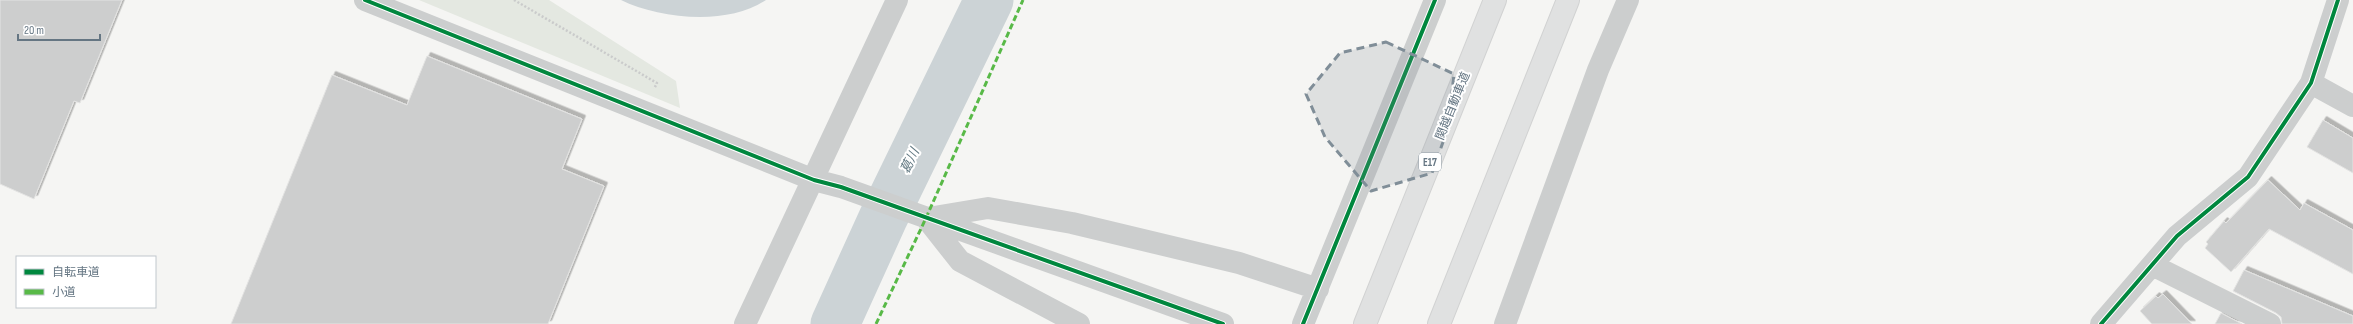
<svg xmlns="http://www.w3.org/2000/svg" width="2353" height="324" viewBox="0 0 2353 324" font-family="'Sofia Sans Condensed','Noto Sans JP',sans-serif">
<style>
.green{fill:#e4e8e1}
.water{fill:#ccd3d6}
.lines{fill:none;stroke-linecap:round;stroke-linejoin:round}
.river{stroke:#ccd3d6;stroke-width:49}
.building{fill:#cdcece;stroke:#e4e4e3;filter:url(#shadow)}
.highway-casing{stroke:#d1d2d2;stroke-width:24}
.path{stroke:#cacbcb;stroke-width:2.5;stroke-dasharray:2 2;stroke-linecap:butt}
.minor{stroke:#cccece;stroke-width:22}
.highway{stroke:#e0e1e1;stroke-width:22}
.quiet{stroke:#58b947;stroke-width:3;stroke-dasharray:6 3;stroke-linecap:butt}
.cycleway-casing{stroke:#fff;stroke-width:6}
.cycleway{stroke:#00873e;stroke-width:4}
.marked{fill:#808e98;fill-opacity:0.2;stroke:#808e98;stroke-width:3;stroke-dasharray:8 5;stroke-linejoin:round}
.labels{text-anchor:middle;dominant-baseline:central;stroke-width:4;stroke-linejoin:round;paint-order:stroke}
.shield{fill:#fff;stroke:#939fa8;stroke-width:1}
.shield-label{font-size:11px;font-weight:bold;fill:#657683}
.street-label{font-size:12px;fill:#657683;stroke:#fff}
.water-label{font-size:13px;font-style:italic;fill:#607780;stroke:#fff}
</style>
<defs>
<filter id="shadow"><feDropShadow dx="3.5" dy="-3.5" stdDeviation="0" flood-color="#0004"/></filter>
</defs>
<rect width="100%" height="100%" fill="#f5f5f3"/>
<path class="green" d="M419,0H549L676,81L680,108Z"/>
<path class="water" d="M621,0H766C729,26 659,19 621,0Z"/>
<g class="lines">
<path class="river" d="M835,324L884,216L989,0"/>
</g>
<path class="building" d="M0,0H122L80,103L74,101L34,199L0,184Z
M427,56L582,119L562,169L604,186L548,324H231L332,75L407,105Z
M2323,120L2353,138V173L2307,147Z
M2268,180L2300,210L2304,203L2353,230V274L2269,229L2231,272L2205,248L2208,244L2206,242L2224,221L2226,223Z
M2244,270L2353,316V324H2282L2281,317L2276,313L2233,291Z
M2163,294L2192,324H2152L2140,311L2156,296L2158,298Z
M2221,313L2242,324H2215Z"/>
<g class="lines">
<defs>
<path id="highway" d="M1365,324L1495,0
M1439,324L1568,0"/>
</defs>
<use href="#highway" class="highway-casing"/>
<path class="path" d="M514,0L657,83L654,89"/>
<path class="minor" d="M365,0L814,180L841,187L1223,324
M2311,83L2353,106
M926,218L960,261L1079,324
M928,218L988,208L1072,223L1239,263L1318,289
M2152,265L2270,324
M745,324L897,0
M1303,324L1435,0
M1505,324L1598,70L1628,0
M2101,324L2177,236L2248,177L2311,83L2338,0"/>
<use href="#highway" class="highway"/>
<path class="quiet" d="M876,324L926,218L1023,0"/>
<defs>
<path id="cycleway" d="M365,0L814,180L841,187L1223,324
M1303,324L1435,0
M2101,324L2177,236L2248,177L2311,83L2338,0"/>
</defs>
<use href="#cycleway" class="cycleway-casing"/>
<use href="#cycleway" class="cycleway"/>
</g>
<path class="marked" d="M1386,42L1454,74L1448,128L1432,173L1371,191L1325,137L1306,94L1340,53Z"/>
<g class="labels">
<rect class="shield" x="1419" y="153" width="22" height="18" rx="3"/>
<g class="shield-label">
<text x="1430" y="162">E17</text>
</g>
<g class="street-label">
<text transform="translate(1453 106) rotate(-68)">関越自動車道</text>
</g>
<g class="water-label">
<text transform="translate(910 161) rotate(-64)">葛川</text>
</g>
</g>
<rect x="16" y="256" width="140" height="52" fill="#ffffff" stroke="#c1c8cd"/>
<rect x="24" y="269" width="20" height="6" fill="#00873e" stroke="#c1c8cd"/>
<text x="52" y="276" font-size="12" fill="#657683">自転車道</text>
<rect x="24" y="289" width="20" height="6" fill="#58b947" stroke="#c1c8cd"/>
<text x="52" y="296" font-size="12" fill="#657683">小道</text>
<path d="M18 34v6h82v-6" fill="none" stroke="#657683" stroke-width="2"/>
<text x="24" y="34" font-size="12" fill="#657683" stroke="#ffffff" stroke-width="3" paint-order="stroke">20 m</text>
</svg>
